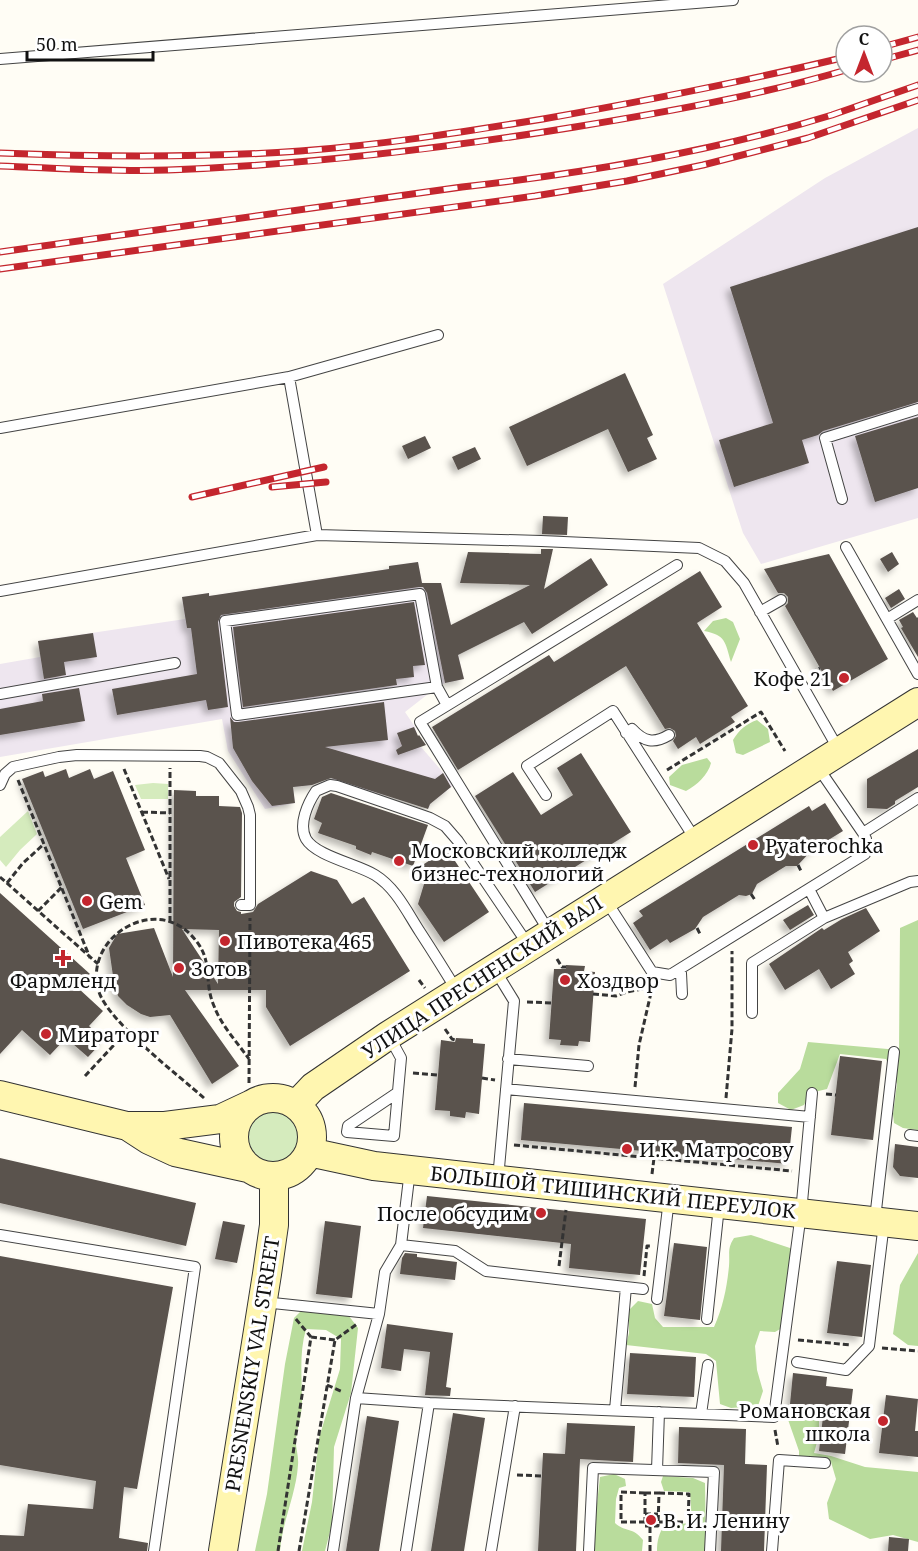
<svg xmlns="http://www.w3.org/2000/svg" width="918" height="1551" viewBox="0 0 918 1551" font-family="'Noto Serif',serif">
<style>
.industrial{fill:#eee6ef}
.green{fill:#d5ebbd}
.forest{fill:#b9dc9c}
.building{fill:#5a524d;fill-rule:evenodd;filter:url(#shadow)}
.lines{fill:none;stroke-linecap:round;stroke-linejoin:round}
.lane-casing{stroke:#444;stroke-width:12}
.secondary-casing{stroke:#333;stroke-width:30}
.path{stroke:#333;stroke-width:3;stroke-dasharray:6 3;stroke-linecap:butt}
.lane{stroke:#fff;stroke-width:10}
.secondary{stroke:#fff6b0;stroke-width:28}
.rail-casing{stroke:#c4262e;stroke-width:7}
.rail{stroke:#fff;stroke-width:4.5;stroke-dasharray:14;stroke-linecap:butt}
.poi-dot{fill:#c4262e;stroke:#fff;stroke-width:2}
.labels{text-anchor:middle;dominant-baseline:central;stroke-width:6;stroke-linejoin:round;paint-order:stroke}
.poi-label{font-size:20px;fill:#111;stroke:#fff;text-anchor:start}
.street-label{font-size:20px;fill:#111;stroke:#fff}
</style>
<defs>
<filter id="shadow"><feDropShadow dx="-4.5" dy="4.5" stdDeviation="3" flood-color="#0004"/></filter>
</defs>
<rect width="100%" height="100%" fill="#fffdf5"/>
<path class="industrial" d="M918,128V518L761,564L743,533L663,284L825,178Z
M418,562L422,583H441L464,679L445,683L437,687L405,712L415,727L421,747L454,785L430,804L429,808L339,782L327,776L311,785L293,787L295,803L265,809L228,751L222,719L0,757V664L40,657L38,641L185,619L182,597L209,593L210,596L389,569V566Z"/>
<path class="green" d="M153,783L168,784V799H141L135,785Z
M28,811L37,834L20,850L6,867L0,860V837Z
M240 1138a33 33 0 1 1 66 0a33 33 0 1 1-66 0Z"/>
<path class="forest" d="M726,618L733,622L740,639L731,662C725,642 726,635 704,631L713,621Z
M757,720L768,729L770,742L743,755L736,753L733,740C739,730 746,724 757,720Z
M707,758L711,763C708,775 697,785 686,791L670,785L669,777L682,765Z
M918,920V1130L903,1128L894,1123L893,1114L897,1084L886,1059L840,1054L827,1089L810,1093L804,1105L791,1110L778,1103V1093L800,1069L808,1042L899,1050L900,928Z
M751,1235L793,1249L782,1328L775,1332L760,1331L755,1346L757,1370L763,1391L758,1406L731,1408L720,1404L716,1361L706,1354L626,1345L629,1333V1310L638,1301L652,1304L655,1318L663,1327H714C723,1307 727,1287 729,1266C730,1253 727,1249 734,1238Z
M918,1253V1346L908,1345L893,1334L900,1285Z
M302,1310L324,1311L349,1316L358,1328L351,1393L334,1447L332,1524L325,1551H302L312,1502L319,1438L340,1369L341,1339L326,1330L306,1329C299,1353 302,1376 302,1402C302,1414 298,1426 296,1438C295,1447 299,1456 298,1465C296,1495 282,1522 280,1551H255L267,1494L285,1364L294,1318Z
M795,1408L819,1415V1435L814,1453L831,1456L865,1467L918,1472V1542L893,1535L870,1539L829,1519L827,1503L836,1479L831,1462L799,1458V1451L785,1411Z
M614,1474L625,1479L626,1486L619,1488L616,1499L615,1523C626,1533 632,1526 643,1540L642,1551H595L593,1539L600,1477Z
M663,1476L693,1478L705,1483L706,1551H657C657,1541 659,1532 665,1525L692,1523L690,1492L664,1491L661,1482Z"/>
<path class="building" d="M918,227V402L823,431L818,435L802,440L809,463L734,487L719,440L773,423L730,287Z
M625,373L653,435L647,438L657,459L628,472L608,429L527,466L509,427Z
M918,417V488L875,502L855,436Z
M425,436L431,448L408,459L402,446Z
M475,447L481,459L458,470L452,457Z
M543,516L568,517L567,535L542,534Z
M541,549H553L544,589L591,558L608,585L532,634L524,622L458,655L464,679L445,683L427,593L423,587H419L221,615L218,622L228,707L208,710L206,700L117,715L112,689L197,674L191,628H187L182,597L209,593V596L389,569V566L418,562L422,583H441L451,625L530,585L460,583L468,552L541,554Z
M892,552L899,564L888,572L880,559Z
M829,554L888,659L833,691L785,606L788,603V597L784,593H778L764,569Z
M700,571L722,607L697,623L748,706L731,717L735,722L700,744L696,737L678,749L673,741L676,736L675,731L670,728L665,729L626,666L458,770L432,727L549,655L554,662Z
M899,589L905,599L891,608L885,598Z
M414,602L425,665L413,666L414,677L396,679L397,685L243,707L233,627Z
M913,612L917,618L918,617V657L901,628L903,627L899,620Z
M93,633L97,657L64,662L66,675L44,679L38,641Z
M79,688L85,721L0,735V709L43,701L42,694Z
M384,702L388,740L325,747L435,779L443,773L451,787L430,804L428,809L331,778L312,785L293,787L295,803L272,806L252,781L233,748L230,717L234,722H238Z
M414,727L418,736L419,735L426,745L398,755L396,750L402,746L397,733Z
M918,749V787L895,801V804L887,809L867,808V779Z
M581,753L631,832L535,892L475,796L513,772L541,815L573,795L557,768Z
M66,769L69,778L90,769L94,779L113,771L145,850L126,858L145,905L83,929L22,779L43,771L45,777Z
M174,790L196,791V796H219V806L240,807L242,813L241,897L234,902V906L237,911L241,912V914L253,912L258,904L311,871L337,880L352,904L364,897L410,971L290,1046L266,1007V990H185L239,1066L212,1084L170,1015L150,1017L141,1014L127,1005L118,996L114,983L109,948L117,934L154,928L173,977ZM182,929L219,930L218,984Z
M331,793L428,825L413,866L372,852L371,855L356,849V846L318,833L322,823L314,819L322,797Z
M825,803L843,831L812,850L797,866H786L757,884L752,894L746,896L739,895L703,917L695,929L670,943L667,939L650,950L633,923L643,916L639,911L809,806L812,811Z
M447,849L489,912L444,942L418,904L428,871L418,868Z
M0,893L90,974L78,988L103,1011L89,1026L104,1040L88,1057L66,1038L50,1055L22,1030L0,1054Z
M808,905L814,915L790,930L783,920Z
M866,908L880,931L848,952L853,961L849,964L855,974L831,989L819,969L785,990L769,964L822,928L824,930L842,919Z
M566,965L585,966L584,971L595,972L590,1042L579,1041L578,1046L560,1045L561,1040L549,1039L554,969H566Z
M456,1038L473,1039V1043L485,1044L479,1114L466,1112L465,1118L450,1116V1111L435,1110L441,1040L455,1042Z
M840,1056L882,1061L873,1140L831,1135Z
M524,1103L792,1127L788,1164L521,1140Z
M895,1144L918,1147V1178L900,1176L893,1167Z
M0,1158L196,1203L186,1246L0,1203Z
M427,1196L646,1219L640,1275L569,1268L571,1244L423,1228Z
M223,1221L245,1225L237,1263L215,1259Z
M325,1221L361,1226L352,1298L316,1294Z
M674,1243L707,1247L700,1320L664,1316Z
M405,1253L417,1254V1257L457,1262L455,1280L400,1274L402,1258Z
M0,1256L173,1287L137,1489L124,1487L119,1538L148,1543L147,1551H0V1535L24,1536L28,1504L93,1509L96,1481L0,1465Z
M837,1261L871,1265L862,1337L827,1333Z
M387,1324L453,1333L446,1387L451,1388L450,1396L425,1395L430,1352L404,1349L401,1371L381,1368Z
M630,1353L696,1357L694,1397L627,1394Z
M793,1373L827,1377L826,1386L853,1389L845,1454L819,1451L824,1408L790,1404Z
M886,1395L918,1399L915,1431H918V1457L879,1453Z
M453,1413L485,1418L464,1551H431Z
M367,1416L399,1421L379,1551H346Z
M567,1423L635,1426L633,1462L580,1459L576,1551H538L543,1453L565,1454Z
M679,1427L746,1429L745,1464L767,1465L764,1551H721L724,1465L678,1463Z
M889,1537L909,1539L908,1551H888Z"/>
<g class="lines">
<defs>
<path id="lane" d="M0,59L733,0
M289,377L317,535
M0,428L289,377L438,335
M842,499L825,438L918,409
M846,547L918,674
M0,591L317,535L541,541L699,548L725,561L744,583L840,752
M760,612L781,600
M887,619L918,600
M437,687L237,715L225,621L420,594L437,687L447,705
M0,694L175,663
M626,733L632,729C644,742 654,744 669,735
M0,785L5,774L13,767L59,757L77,755L200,756L207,757L219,763L241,791L248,807L250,815V905H241
M546,795L527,766L613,711L697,842
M863,833L918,798
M809,889L824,918
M605,899L652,972L670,975L865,854L866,839L863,833L817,766
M550,933L420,722L677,565
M495,970L514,1001L498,1179
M678,970L681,973L682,994
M457,991C445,971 433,952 420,932C407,912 396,888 375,875C357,864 316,856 306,839C298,824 308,803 316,791L330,785L337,786L430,818L445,826L458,841L529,946
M752,1013V963L824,918L910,882L918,881
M389,1036L401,1058L394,1136L347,1132L348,1126L397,1093
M508,1059L588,1066
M506,1089L810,1117
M910,1135L918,1136
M410,1170L401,1245L455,1251L486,1271L643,1289
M875,1219L894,1052
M0,1235L195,1267L154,1551
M657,1299L669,1199
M263,1302L379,1314
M707,1319L719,1206
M797,1362L846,1370L869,1346L884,1223
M356,1398L429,1403
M615,1410L626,1287
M701,1414L708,1365
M657,1470L659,1412
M333,1551L356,1398L379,1314L385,1272L401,1245
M406,1551L429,1403L774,1417L801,1213L812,1093
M491,1551L515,1406
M589,1551L593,1468L714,1472L710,1551
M772,1551L779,1460L825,1463"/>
<path id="secondary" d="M0,1095L127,1126H165L220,1119L252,1104
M234 1137a39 39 0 1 1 78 0a39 39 0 1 1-78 0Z
M296,1105L313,1087L389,1035L918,702
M129,1127L149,1140L175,1152L248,1168
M309,1152L374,1166L918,1226
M223,1551L267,1274L274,1225V1177"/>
</defs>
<use href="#lane" class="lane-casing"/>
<use href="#secondary" class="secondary-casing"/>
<path class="path" d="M811,673L820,668
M124,769L169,879
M667,770L761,712L785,751
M18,780L90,958
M142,812L170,813
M798,865L801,871
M0,877L98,964
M7,883L23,863L44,844
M751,894L755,900
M38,911L62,887
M170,922V768
M697,928L700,934
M557,959L562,967H566
M419,980L425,988
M593,994L616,996L627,992L652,987
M527,1002L552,1003
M445,1029L452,1039L455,1040
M413,1073L438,1075
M85,1076L128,1030
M482,1078L495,1080
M249,1083L250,918
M635,1087L639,1045L653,984
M826,1094L836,1095
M204,1098C178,1075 109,1022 99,992C82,940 151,895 190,934C216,960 202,978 214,1006C221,1025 237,1042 249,1059
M726,1098L732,1029V951
M514,1145L792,1171
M652,1174L654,1158
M559,1266L566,1210
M644,1276L647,1246H650
M311,1337L335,1340
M798,1340L851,1345
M882,1348L918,1351
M327,1385L343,1392
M775,1430L778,1447
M517,1475L542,1476
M645,1493H659L658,1526H645Z
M659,1493L689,1494L688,1522H659
M645,1514H658
M645,1522H621V1492L645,1493
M278,1551L311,1337L295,1318
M299,1551L335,1340L357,1324
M650,1551V1526"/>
<use href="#lane" class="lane"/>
<use href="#secondary" class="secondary"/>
<defs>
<path id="rail" d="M882,47L918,37
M882,60L918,50
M0,153C100,157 200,158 300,151C382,145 463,132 543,119C645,101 746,81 846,57
M0,166C56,168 112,172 168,170C305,165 440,149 575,127C666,112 757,96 846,70
M0,252L462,187C586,173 712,152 832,115C861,105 889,95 918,85
M0,269L535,196L627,181L703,165L808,138L918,100
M272,487L326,482
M192,497L324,467"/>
</defs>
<use href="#rail" class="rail-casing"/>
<use href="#rail" class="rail"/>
</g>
<g class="poi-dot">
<circle cx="844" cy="678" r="6"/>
<circle cx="753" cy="845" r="6"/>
<circle cx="399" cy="861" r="6"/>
<circle cx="87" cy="901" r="6"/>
<circle cx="225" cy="941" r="6"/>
<path d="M60 949h6v6h6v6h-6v6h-6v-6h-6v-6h6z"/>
<circle cx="179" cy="968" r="6"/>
<circle cx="565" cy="980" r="6"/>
<circle cx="46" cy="1034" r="6"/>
<circle cx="627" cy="1149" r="6"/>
<circle cx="541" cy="1213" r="6"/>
<circle cx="883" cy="1421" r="6"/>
<circle cx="651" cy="1520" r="6"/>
</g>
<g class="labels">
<g class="poi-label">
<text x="832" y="678" text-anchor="end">Кофе 21</text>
<text x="765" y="845">Pyaterochka</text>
<text x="411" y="850">Московский колледж<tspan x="411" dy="23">бизнес-технологий</tspan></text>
<text x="99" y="901">Gem</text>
<text x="237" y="941">Пивотека 465</text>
<text x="191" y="968">Зотов</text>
<text x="63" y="980" text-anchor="middle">Фармленд</text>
<text x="577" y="980">Хоздвор</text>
<text x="58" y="1034">Мираторг</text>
<text x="639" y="1149">И.К. Матросову</text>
<text x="529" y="1213" text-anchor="end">После обсудим</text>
<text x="871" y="1410" text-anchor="end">Романовская<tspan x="871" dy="23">школа</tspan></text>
<text x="663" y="1520">В. И. Ленину</text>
</g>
<g class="street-label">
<text transform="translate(482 977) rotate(-33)">УЛИЦА ПРЕСНЕНСКИЙ ВАЛ</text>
<text transform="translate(613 1192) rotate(6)">БОЛЬШОЙ ТИШИНСКИЙ ПЕРЕУЛОК</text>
<text transform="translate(252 1364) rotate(-81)">PRESNENSKIY VAL STREET</text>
</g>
</g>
<g transform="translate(864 54)"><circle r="28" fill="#ffffff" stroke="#a0a0a0" stroke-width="1.5"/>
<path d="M0-4.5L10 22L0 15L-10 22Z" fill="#c4262e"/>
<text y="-9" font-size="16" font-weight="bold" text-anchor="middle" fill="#111111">С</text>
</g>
<path d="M27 51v9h126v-9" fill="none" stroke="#111111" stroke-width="3"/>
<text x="36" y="51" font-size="18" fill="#111111" stroke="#ffffff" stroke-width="4.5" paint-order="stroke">50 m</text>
</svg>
